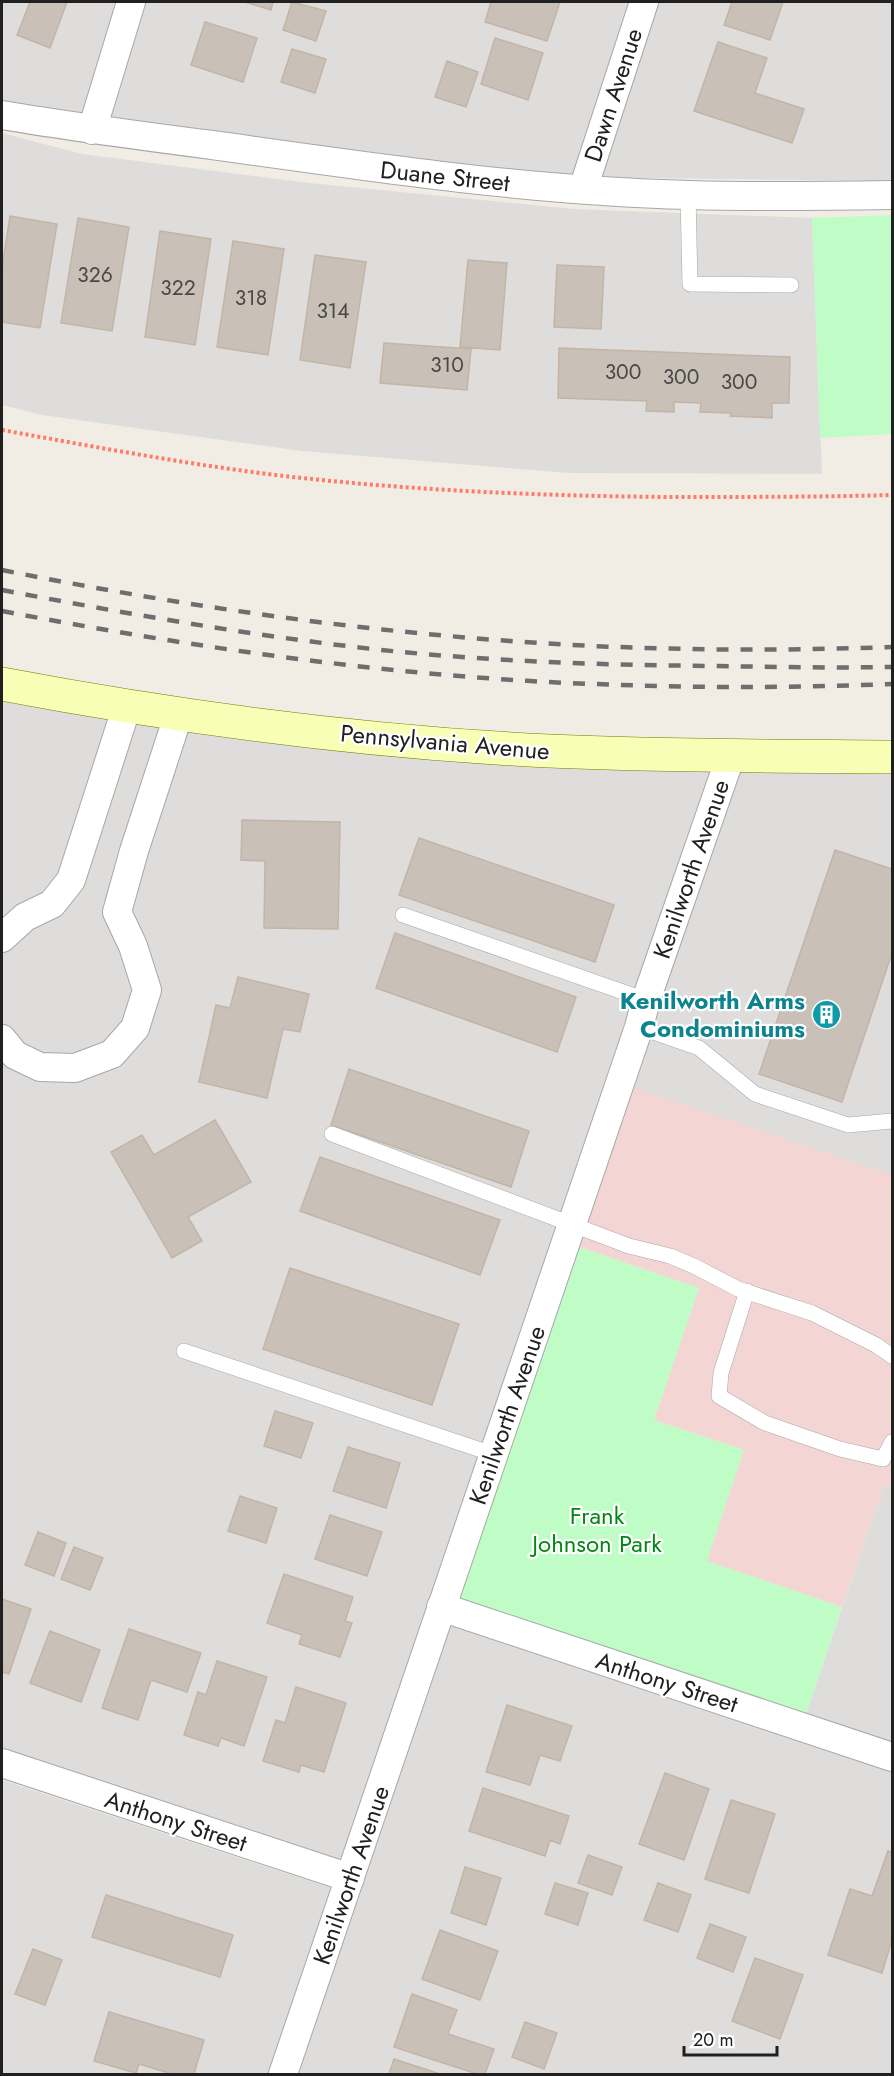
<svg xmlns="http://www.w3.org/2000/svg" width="894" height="2076" viewBox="0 0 894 2076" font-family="Jost,sans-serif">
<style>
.residential{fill:#dedddc}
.commercial{fill:#f3d5d4}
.park{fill:#c0fdc6}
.building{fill:#c9c0b8;stroke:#c4b4a6;stroke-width:1.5}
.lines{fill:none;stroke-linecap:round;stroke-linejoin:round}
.lane-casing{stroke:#a7a7a7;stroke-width:16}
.street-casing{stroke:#a7a7a7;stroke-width:30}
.secondary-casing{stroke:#6d7d00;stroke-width:34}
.path{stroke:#ff7b68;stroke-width:4;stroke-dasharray:3 3;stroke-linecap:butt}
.lane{stroke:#fff;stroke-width:15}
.street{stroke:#fff;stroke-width:28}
.secondary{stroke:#f9feb6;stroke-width:33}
.rail{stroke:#6e6e6e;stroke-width:4.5;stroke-dasharray:12 12;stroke-linecap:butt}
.labels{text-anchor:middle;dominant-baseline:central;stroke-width:4.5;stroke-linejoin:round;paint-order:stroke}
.number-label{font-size:21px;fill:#4a4846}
.street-label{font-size:24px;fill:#202020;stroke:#fff}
.culture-label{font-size:24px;font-weight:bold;fill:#0d838f;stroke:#fff;text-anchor:end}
.park-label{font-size:24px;fill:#048712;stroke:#fff}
</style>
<rect width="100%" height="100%" fill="#f1ede5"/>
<path class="residential" d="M2,2H892V181L571,177L181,129L2,104Z
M2,133L82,154L310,183L574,209L812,218L822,474L568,473L302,451L42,415L2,405Z
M2,692L711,769L341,1860L2,1749Z
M892,770V1175L626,1087L736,771Z
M884,1484L892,1487V1749L804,1720Z
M449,1622L892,1768V2074H295Z
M2,1780L331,1888L268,2074H2Z"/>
<path class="commercial" d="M626,1085L892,1175V1487L884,1484L842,1607L706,1561L744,1450L654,1420L699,1288L573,1245Z"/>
<path class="park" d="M892,215V434L820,438L812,218Z
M573,1245L699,1288L654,1420L744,1450L707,1561L842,1607L804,1720L452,1602Z"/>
<path class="building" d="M30,2H67L50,48L17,35Z
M245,2H273L271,10Z
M292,2L326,11L316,41L283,30Z
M491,2H560L547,41L485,22Z
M732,2H783L770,40L724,25Z
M205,22L257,38L243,82L191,65Z
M495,38L543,53L528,100L481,84Z
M718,42L767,58L755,93L804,109L792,143L694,111Z
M292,49L326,59L315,93L281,82Z
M447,61L478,72L466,107L435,97Z
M10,216L57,224L40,328L2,322V268Z
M78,218L129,227L112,331L61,323Z
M160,231L211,239L195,345L145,337Z
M233,241L284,249L268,355L217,347Z
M315,255L366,262L350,368L300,360Z
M468,260L507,263L500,350L460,347Z
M557,265L604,267L601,329L554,327Z
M384,343L471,349L467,390L380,383Z
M559,348L790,357L789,403H772V418L730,416L731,413L700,412L701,403L674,402V412L646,411L647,401L558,398Z
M242,820L340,822L338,929L264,928L265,861L241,860Z
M419,838L614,905L595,962L399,895Z
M835,850L892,869V953L842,1102L759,1074Z
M395,933L576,997L557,1052L376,988Z
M238,977L309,994L300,1032L283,1029L267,1098L199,1082L216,1005L230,1008Z
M349,1069L529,1131L511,1187L331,1125Z
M215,1120L251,1182L188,1217L202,1241L172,1258L111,1152L142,1135L154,1155Z
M320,1157L500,1220L480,1275L300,1211Z
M290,1268L459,1324L432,1405L263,1349Z
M275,1411L313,1423L301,1458L264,1446Z
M348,1447L400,1463L386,1508L333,1491Z
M240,1496L277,1508L266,1543L228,1531Z
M330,1515L382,1532L367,1576L315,1559Z
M38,1532L66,1543L54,1576L25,1565Z
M74,1547L103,1558L90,1590L61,1579Z
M284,1574L353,1597L345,1621L352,1623L340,1657L299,1644L302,1635L267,1623Z
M2,1599L31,1609L9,1674L2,1672Z
M129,1629L201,1653L187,1692L151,1680L138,1720L102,1708Z
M50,1631L100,1650L81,1702L30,1683Z
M217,1661L267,1677L244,1746L221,1738L218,1746L184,1735L198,1692L206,1695Z
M296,1687L346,1703L324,1772L301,1765L299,1772L263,1761L276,1720L285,1723Z
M507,1705L572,1726L560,1761L540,1755L530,1785L486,1772Z
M665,1773L709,1789L684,1860L639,1844Z
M483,1788L569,1816L560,1844L550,1840L545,1856L469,1831Z
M731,1800L775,1814L749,1893L705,1879Z
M888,1851L892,1852V1940L882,1973L828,1955L850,1889L872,1896Z
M588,1855L622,1867L612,1895L578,1883Z
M465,1867L501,1878L486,1925L451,1913Z
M555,1883L588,1893L578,1925L545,1914Z
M658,1883L691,1895L678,1932L644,1920Z
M106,1895L233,1935L220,1977L92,1937Z
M710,1924L746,1937L733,1972L697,1958Z
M440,1930L498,1951L480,2000L422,1979Z
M33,1949L62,1960L45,2005L15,1994Z
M755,1958L803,1975L780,2039L732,2021Z
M412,1994L457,2010L448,2034L494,2049L485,2074H477L394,2047Z
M109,2012L204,2040L194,2074H172L139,2064L136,2073L94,2061Z
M525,2022L557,2033L544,2069L512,2057Z
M394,2059L440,2074H389Z"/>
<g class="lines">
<defs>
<path id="lane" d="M688,195L690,284L791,285
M403,915L646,1000
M639,1027L699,1048L755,1094L848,1125L892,1121
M332,1134L629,1246L670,1256L696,1267L738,1289L812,1313L876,1345L892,1356
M747,1291L721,1373L719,1396L765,1423L840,1449L883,1459L892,1442
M184,1351L493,1454"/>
<path id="street" d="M2,115C72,127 142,136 212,145C370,167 529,191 689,195C757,197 825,196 892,195
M92,130L131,2
M583,189L644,2
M2,938L25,917L52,904L71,880L127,706
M2,1039L15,1055L40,1067L75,1068L112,1054L135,1028L147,990L133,946L117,912L134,851L179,713
M441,1607L892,1757
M2,1763L350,1878
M283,2074L639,1027L646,1000L731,755"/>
<path id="secondary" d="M2,684C182,718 365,742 549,751C663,756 778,756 892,757"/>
</defs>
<use href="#lane" class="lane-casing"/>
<use href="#street" class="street-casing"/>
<use href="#secondary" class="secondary-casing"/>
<path class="path" d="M2,430C101,448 201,467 302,478C424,491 547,496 670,497C744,497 818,497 892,495"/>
<use href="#lane" class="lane"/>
<use href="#street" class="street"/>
<use href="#secondary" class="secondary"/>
<path class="rail" d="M2,570C157,601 314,625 472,638C611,650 753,652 892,647
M2,590C118,612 236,633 355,647C475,661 595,665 716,666C775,667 834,668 892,667
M2,611C197,648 395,677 594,684C693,688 793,688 892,684"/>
</g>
<defs>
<symbol id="building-disc" viewBox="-11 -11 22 22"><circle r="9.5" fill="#0f9aa8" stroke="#fff"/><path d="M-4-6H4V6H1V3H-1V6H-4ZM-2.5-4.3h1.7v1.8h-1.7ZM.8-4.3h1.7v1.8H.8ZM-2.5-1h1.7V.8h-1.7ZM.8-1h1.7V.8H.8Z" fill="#fff"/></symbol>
</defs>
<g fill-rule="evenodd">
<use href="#building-disc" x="810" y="998" width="33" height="33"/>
</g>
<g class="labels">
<g class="number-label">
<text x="95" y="275">326</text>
<text x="178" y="288">322</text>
<text x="251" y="298">318</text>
<text x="333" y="311">314</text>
<text x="447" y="365">310</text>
<text x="623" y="372">300</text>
<text x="681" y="377">300</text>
<text x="739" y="382">300</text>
</g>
<g class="street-label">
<text transform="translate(613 95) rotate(-72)">Dawn Avenue</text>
<text transform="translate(445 176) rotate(6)">Duane Street</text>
<text transform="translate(445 742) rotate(5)">Pennsylvania Avenue</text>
<text transform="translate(691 869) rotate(-71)">Kenilworth Avenue</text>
<text transform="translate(507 1415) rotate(-71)">Kenilworth Avenue</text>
<text transform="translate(667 1682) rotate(18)">Anthony Street</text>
<text transform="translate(176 1821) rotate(18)">Anthony Street</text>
<text transform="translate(351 1875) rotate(-71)">Kenilworth Avenue</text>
</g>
<g class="culture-label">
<text x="805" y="1000">Kenilworth Arms<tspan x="805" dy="28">Condominiums</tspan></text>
</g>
<g class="park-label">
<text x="597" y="1515">Frank<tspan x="597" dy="28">Johnson Park</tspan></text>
</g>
</g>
<rect width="894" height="2076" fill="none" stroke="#202020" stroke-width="6"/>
<path d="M684 2046v9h93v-9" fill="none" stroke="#202020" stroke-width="3"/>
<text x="693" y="2046" font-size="18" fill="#202020" stroke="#ffffff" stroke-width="4.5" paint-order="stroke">20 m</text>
</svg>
